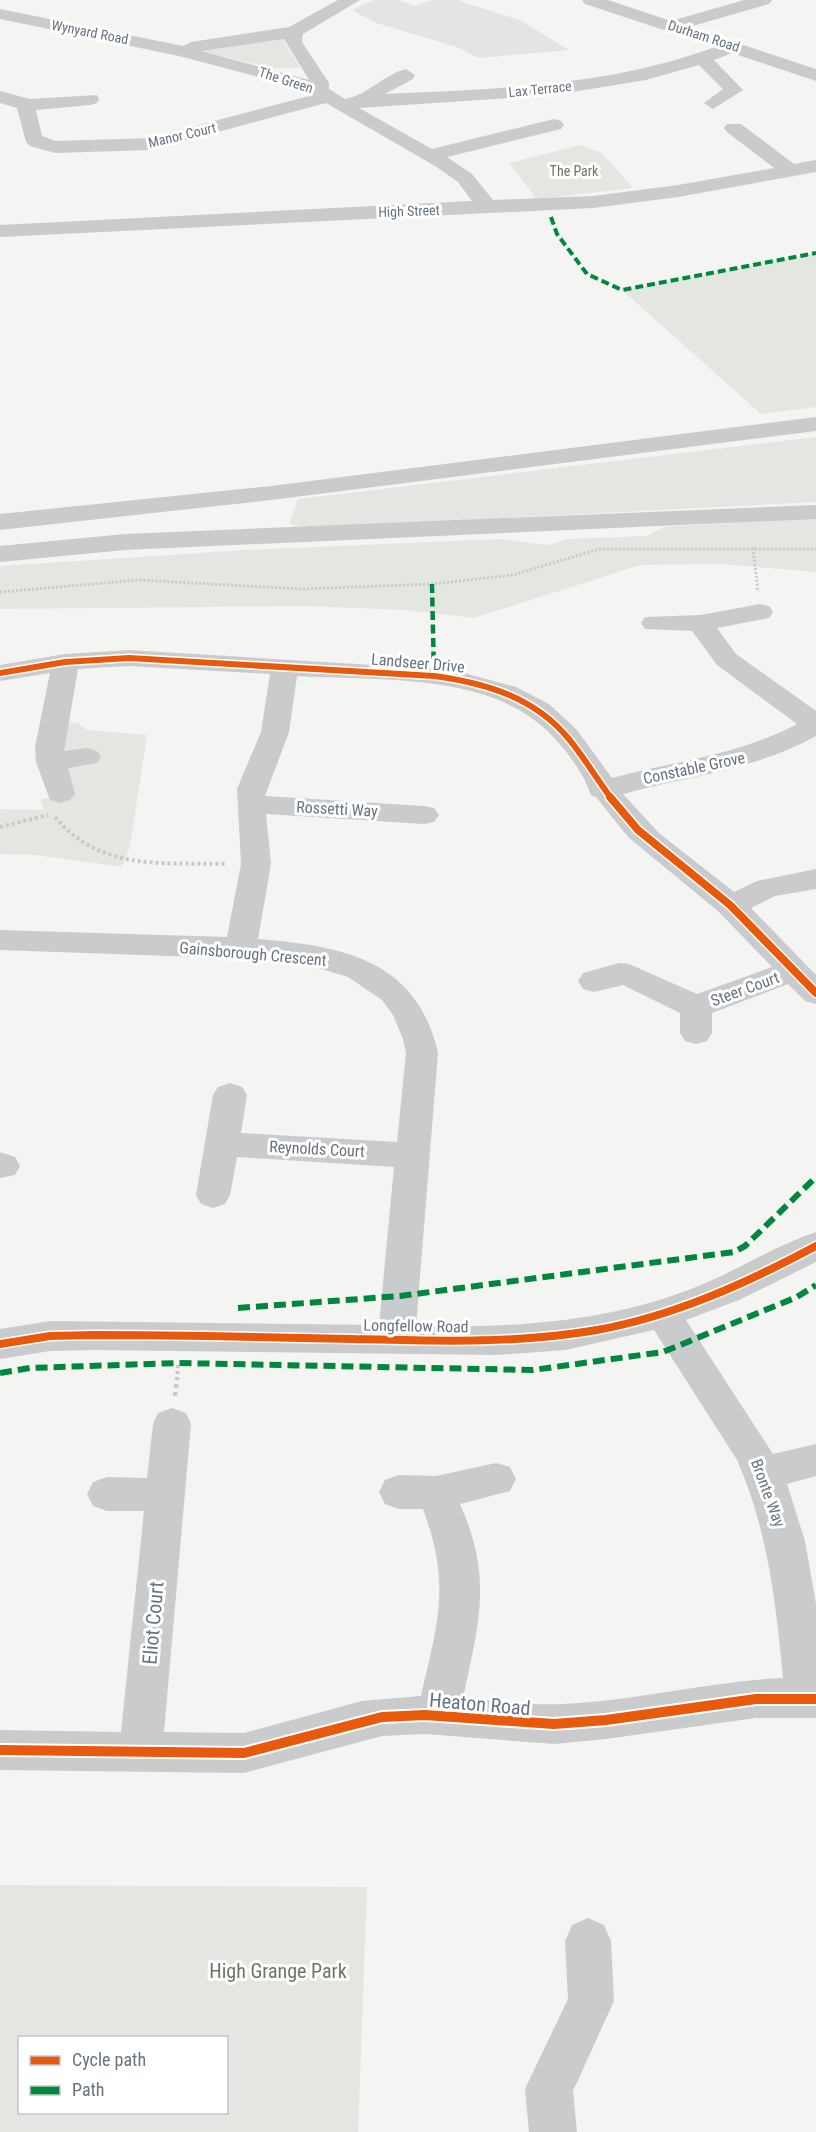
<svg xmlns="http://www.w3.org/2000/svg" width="816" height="2132" viewBox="0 0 816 2132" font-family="'Roboto Condensed',sans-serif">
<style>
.built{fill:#e3e4e4}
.green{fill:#e4e7e1;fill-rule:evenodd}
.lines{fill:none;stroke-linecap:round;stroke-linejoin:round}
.path-far2{stroke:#c8c9c8;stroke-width:3;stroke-dasharray:2 2;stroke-linecap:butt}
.path-far1{stroke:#c8c9c8;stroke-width:4;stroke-dasharray:3 3;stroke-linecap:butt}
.path{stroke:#c8c9c8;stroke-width:4.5;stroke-dasharray:4 4;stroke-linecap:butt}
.minor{fill:#cacbcc;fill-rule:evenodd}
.quiet-far2{stroke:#00873e;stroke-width:4;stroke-dasharray:8 4;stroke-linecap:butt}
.quiet-far1{stroke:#00873e;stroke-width:4.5;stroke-dasharray:9 4.5;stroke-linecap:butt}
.quiet{stroke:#00873e;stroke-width:6;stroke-dasharray:12 6;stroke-linecap:butt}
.cycleway-far2-casing{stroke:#fff;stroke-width:9}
.cycleway-far1-casing{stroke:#fff;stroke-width:11}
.cycleway-casing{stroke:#fff;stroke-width:14}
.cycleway-far2{stroke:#e8590c;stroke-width:6}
.cycleway-far1{stroke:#e8590c;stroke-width:8}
.cycleway{stroke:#e8590c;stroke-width:10}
.labels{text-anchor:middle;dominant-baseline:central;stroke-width:6;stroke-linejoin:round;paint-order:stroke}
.far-street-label{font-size:14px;fill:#667381;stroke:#fff}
.far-park-label{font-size:14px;fill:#677964;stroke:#fff}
.street-label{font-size:16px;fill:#667381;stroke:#fff}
.near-street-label{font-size:20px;fill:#667381;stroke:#fff}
.near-park-label{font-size:20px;fill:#677964;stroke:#fff}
</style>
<rect width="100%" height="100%" fill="#f4f4f3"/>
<path class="built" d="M374,0H397L416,6L432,0H463L459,1L520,20L569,50L478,58L457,47L376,23L352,10Z"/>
<path class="green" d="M282,38L300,68H272L197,50Z
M581,145L602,153L633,188L537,199L509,163Z
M816,253V407L761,414L622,290Z
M816,437V502L307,528L289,524L298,499Z
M816,518V572L721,564L640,565L474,618L405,610L304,606L0,609V566L247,550L501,539L548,545L568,539L647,536L664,527Z
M59,722L78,723L87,730L147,735L130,846L122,867L36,855L0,854V809L44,810L40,799L64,797Z
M0,1885L367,1887L358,2132H0ZM20,2038H226V2112H20Z"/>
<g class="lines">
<path class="path-far2" d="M753,548L758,592
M0,592L139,580L301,589L432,584L513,575L599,549H816"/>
<path class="path-far1" d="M55,817C101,872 162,862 227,864
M0,827L48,815
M177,1380L178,1365"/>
<path class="path" d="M175,1396L177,1378"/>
<path class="minor" d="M338,0H360L303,34L302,42L329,83V89L345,99C368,95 383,75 406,69L415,75L413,79L385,94C497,89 609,86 715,47L585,4L582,0H608L671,21L744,0H772L769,4L689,27L816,69V81L732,53L714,60L743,90L713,109L704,103L723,89L699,65L646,80L554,95L359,108L432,149L554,119L561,121L564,125L561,129L447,157L472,174L493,200L593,196L678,185L774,168L727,132L724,128L727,124H741L794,164L816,160V172L678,197L593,208L0,237V225L472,201L458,182L435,166L326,103L150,150L55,153L30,146L26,142L17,108L0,103V91L30,99L97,95L99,99L97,103L90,105L36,110L42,136L56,141L150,138L313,95L285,84L179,56L0,19V9L183,46L191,42L289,27ZM284,39L309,80L201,51Z
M816,417V431L271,500L0,530V514L271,486Z
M816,505V519L125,550L0,562V546L125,534Z
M760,604L769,606L773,612L769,618L717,628L736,654L816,711V736C755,770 688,776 623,794L659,833L734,892L757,881L816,869V889L775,896L751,908L816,975V1004L805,1001L788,984L712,1013V1033L707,1041L696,1044L685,1041L680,1033V1013L623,985L594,992L583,989L578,981L583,973L619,963L629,964L697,994L772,967L719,912L628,837L596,797L592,796C589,792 589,789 587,785C578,765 560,742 543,727C481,672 375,681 297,676L289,732L265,796L424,806L434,808L439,815L434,822L424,824L266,814L271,864L258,939C342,946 417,959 438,1053L416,1326C509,1328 603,1323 691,1289C733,1273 774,1246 816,1232V1262L739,1300L686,1320L773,1454L816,1444V1476L787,1484L805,1541L816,1604V1718H756L606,1739L554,1744L425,1734L382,1736L244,1773L0,1770V1730L121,1732L144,1511H107L93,1506L87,1494L93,1482L107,1477L147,1478L153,1424L158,1413L172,1408L186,1413L191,1424L164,1732L244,1733L362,1701L421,1696C438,1622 451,1584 423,1509H399L385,1504L379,1492L385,1480L399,1475L436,1476L496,1463L510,1467L516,1479L510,1491L460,1504C493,1578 479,1623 463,1698C501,1701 539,1707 578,1703C647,1698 714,1681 783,1678C776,1604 768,1530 737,1460L654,1330L565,1350L496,1355L94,1350L50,1351L0,1359V1329L50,1321L379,1325L394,1167L237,1157L230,1195L225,1204L213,1208L201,1204L196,1195L213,1095L218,1087L230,1083L242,1087L247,1095L241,1133L397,1142L406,1053L403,1039L393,1015L382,1000L348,977L311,966L253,959L0,950V930L227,937L241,864L237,789L261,732L270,674L129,666L78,669L64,751L87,748L97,751L101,757L97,763L68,768L75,794L70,800L60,803L50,800L36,762L35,747L50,673L0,681V665L65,654L129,650L453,670L516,687L549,704L577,730L612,778C675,761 739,755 797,724L717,665L692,631L645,629L641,623L645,617L701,615Z
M0,1152L15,1157L20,1166L15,1175L0,1178Z
M588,1918L604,1925L611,1941L614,2001L573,2091L577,2132H529L525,2089L568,1999L565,1941L572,1925Z"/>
<path class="quiet-far2" d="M551,217L557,234L587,274L622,290L816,253"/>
<path class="quiet-far1" d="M432,584L434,676"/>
<path class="quiet" d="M238,1308L400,1296L734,1252L745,1246L816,1177
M0,1373L30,1368L178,1363L533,1370L663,1352L797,1297L816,1285"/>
<defs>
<path id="cycleway-far2" d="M0,673L65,662L129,658L434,676C485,683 534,697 568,738C584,757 596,778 611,798"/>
<path id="cycleway-far1" d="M610,797L638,830L730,905L816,993
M0,1344L50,1336L94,1335C180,1335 266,1337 352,1339C434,1341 516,1344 597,1330C674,1316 747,1283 816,1246"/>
<path id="cycleway" d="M0,1750L244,1753L382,1717L425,1715L554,1724L606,1720L756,1699H816"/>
</defs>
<use href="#cycleway-far2" class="cycleway-far2-casing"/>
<use href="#cycleway-far1" class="cycleway-far1-casing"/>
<use href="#cycleway" class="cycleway-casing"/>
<use href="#cycleway-far2" class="cycleway-far2"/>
<use href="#cycleway-far1" class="cycleway-far1"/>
<use href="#cycleway" class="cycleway"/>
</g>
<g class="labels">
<g class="far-street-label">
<text transform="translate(90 32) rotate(11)">Wynyard Road</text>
<text transform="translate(704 36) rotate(18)">Durham Road</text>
<text transform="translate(286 80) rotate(18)">The Green</text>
<text transform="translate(540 89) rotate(-6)">Lax Terrace</text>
<text transform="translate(182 135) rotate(-13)">Manor Court</text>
<text transform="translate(409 211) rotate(-2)">High Street</text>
</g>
<g class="far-park-label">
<text x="574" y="171">The Park</text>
</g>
<g class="street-label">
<text transform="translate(418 663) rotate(5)">Landseer Drive</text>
<text transform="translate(694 768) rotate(-12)">Constable Grove</text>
<text transform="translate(337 809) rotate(3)">Rossetti Way</text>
<text transform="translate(253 954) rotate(5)">Gainsborough Crescent</text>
<text transform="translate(745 989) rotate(-20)">Steer Court</text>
<text transform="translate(317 1149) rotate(3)">Reynolds Court</text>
<text transform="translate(416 1326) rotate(1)">Longfellow Road</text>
<text transform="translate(768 1493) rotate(70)">Bronte Way</text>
</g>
<g class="near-street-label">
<text transform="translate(153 1623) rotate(-85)">Eliot Court</text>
<text transform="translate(480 1704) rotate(5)">Heaton Road</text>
</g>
<g class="near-park-label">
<text x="278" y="1971">High Grange Park</text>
</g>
</g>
<rect x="18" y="2036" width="210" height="78" fill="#ffffff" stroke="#c2c7cd" stroke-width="1.5"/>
<rect x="30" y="2056" width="30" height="9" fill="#e8590c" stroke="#c2c7cd" stroke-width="1.5"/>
<text x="72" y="2066" font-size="18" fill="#667381">Cycle path</text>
<rect x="30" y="2086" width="30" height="9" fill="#00873e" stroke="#c2c7cd" stroke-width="1.5"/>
<text x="72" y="2096" font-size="18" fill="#667381">Path</text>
</svg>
